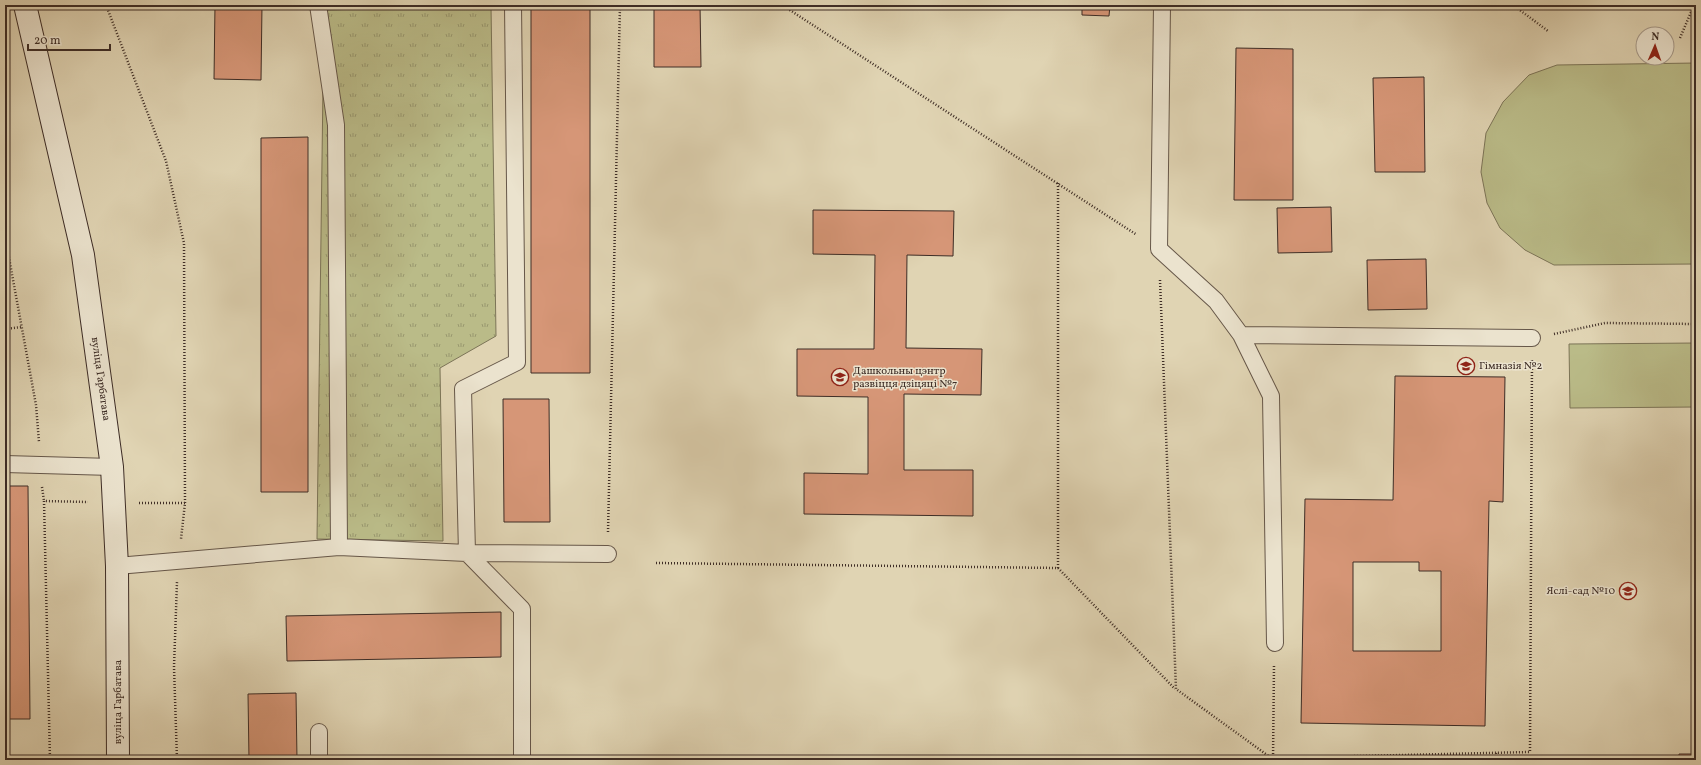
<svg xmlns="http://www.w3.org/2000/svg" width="1701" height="765" viewBox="0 0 1701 765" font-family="Vollkorn,serif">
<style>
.grass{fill:#babb88;stroke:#7c7457}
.park{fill:url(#park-tufts);stroke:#7c7457}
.building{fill:#d69677;stroke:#3e2d26;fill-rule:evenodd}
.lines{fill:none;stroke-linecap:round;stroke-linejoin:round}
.lane-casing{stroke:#665749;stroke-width:18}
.secondary-casing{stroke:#3e2d26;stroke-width:24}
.path{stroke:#3e2d26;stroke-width:2.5;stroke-dasharray:1 2;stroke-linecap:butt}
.lane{stroke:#ebe3ce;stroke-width:16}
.secondary{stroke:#ebe3ce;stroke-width:22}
.labels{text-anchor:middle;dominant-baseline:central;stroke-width:3;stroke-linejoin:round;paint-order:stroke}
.poi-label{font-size:11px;fill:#3e2d26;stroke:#ebe3ce;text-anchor:start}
.street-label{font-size:11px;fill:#3e2d26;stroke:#ebe3ce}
</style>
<defs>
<pattern id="park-tufts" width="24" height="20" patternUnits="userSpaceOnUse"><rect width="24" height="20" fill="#babb88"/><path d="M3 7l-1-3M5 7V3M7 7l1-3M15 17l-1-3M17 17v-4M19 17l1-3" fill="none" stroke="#99986f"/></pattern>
</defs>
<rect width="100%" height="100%" fill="#e0d4b3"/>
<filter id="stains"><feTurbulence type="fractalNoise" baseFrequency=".005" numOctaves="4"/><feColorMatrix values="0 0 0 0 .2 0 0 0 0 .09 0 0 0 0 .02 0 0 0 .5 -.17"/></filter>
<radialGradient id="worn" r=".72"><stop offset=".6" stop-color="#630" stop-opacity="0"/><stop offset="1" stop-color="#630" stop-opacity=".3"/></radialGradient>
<path class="grass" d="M1696,63V264L1554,265L1525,250L1500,228L1487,203L1481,172L1486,133L1503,102L1529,75L1557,65Z
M1696,343V407L1570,408L1569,344Z"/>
<path class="park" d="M491,6L496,336L440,368L443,541L317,539L324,10Z"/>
<path class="building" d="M215,5H262L261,80L214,79Z
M531,5H590V373H531Z
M654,5H700L701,67H654Z
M1082,5H1110L1109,16L1082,15Z
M1236,48L1293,49V200H1234Z
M1424,77L1425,172H1375L1373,78Z
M308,137V492H261V138Z
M1331,207L1332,252L1278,253L1277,208Z
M813,210L954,211L953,256L907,255L906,348L982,349L981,395L904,394V470H973V516L804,514V473L868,474V397L797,396V349H874L875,255L813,254Z
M1426,259L1427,309L1368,310L1367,260Z
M1395,376L1505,377L1503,502L1489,501L1485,726L1301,723L1305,499L1393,500ZM1353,562H1419V571H1441V651H1353Z
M503,399H549L550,522H504Z
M5,486H28L30,719H5Z
M501,612V657L287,661L286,616Z
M296,693L297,760H249L248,694Z
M1679,754H1696V760H1679Z"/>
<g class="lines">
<defs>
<path id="lane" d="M318,5L336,125L339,547
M513,5L517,362L463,389L467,553L608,554
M1162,5L1159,249L1216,301L1241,335L1271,396L1275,643
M1241,335L1532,338
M5,464L112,467
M117,566L339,547L467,553L522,609V760
M319,732V760"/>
<path id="secondary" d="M25,5L83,255L112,467L117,566L118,760"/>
</defs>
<use href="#lane" class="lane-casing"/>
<use href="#secondary" class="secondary-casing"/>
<path class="path" d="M106,5L166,161L184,243L185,503L181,539
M782,5L1137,235
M1513,5L1548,31
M1680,38L1694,5
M5,236L36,405L39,442
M1160,280L1176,689L1274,760
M5,329L22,327
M1554,334L1605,323L1696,324
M42,487L44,501
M139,503H185
M608,532L620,5
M656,563L1058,568V183
M1058,568L1175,689
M1496,753L1497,760
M1273,758L1530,752L1532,359
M50,760L44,501L88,502
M177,760L174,667L177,582
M1273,760L1274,665"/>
<use href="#lane" class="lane"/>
<use href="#secondary" class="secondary"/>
</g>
<defs>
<symbol id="school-ring" viewBox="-11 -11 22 22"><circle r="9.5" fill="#ebe3ce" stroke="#8f2418" stroke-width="1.5"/><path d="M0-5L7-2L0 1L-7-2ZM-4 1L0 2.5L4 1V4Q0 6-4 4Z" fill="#8f2418"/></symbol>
</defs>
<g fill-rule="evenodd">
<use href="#school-ring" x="1456" y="356" width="20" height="20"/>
<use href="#school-ring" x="830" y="367" width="20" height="20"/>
<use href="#school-ring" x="1618" y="581" width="20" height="20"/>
</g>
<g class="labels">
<g class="poi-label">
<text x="1479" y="366">Гімназія №2</text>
<text x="853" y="371">Дашкольны цэнтр<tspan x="853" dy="13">развіцця дзіцяці №7</tspan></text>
<text x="1615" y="591" text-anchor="end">Яслі-сад №10</text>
</g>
<g class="street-label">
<text transform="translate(100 379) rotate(82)">вуліца Гарбатава</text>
<text transform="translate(118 702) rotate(-90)">вуліца Гарбатава</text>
</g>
</g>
<rect width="1701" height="765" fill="none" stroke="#e0d4b3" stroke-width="20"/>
<rect x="6" y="6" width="1689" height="753" fill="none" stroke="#3e2d26" stroke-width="2"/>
<rect x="10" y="10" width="1681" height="745" fill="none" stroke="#3e2d26"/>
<g transform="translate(1655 46) rotate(2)"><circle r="19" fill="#ebe3ce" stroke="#a69a8b"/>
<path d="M0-3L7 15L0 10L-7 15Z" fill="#8f2418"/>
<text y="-6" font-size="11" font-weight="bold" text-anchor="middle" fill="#3e2d26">N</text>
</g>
<path d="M28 44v6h82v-6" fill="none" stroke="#3e2d26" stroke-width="2"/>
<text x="34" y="44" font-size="12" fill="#3e2d26" stroke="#ebe3ce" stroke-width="3" paint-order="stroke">20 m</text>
<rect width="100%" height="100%" filter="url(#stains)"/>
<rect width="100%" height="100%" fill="url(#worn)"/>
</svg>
